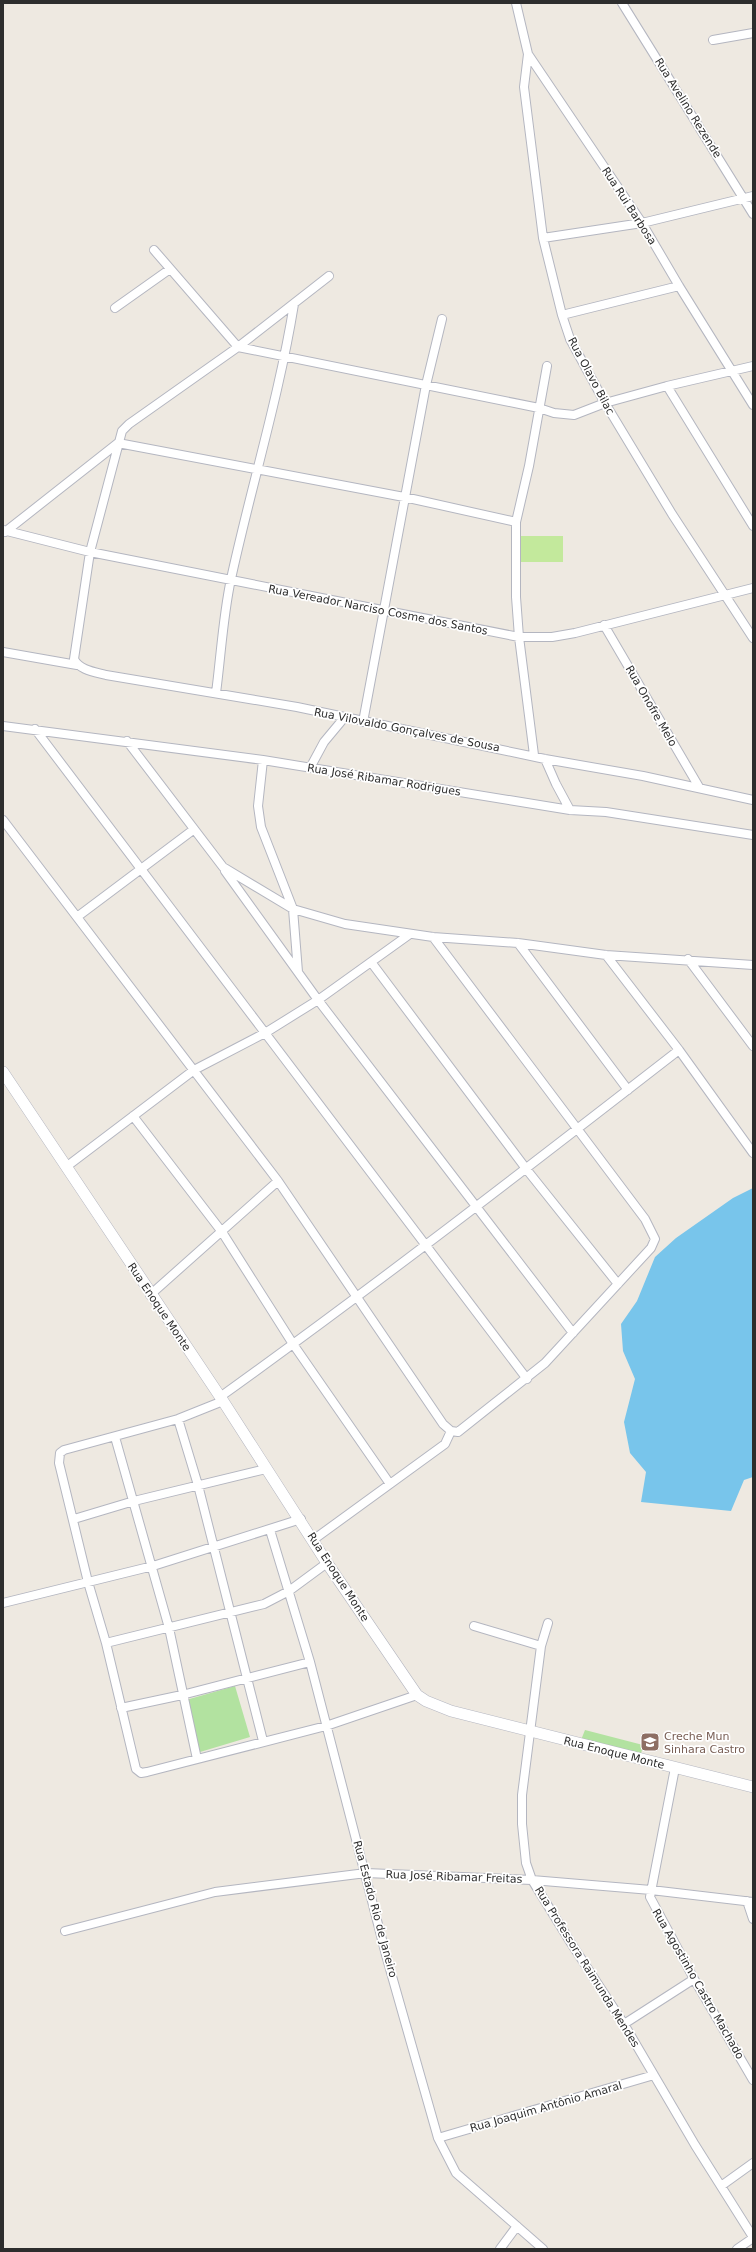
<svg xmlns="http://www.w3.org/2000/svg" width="756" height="2252" viewBox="0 0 756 2252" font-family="'DejaVu Sans',sans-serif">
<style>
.green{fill:#b2e2a0}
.pitch{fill:#c3e99c}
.water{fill:#78c5eb}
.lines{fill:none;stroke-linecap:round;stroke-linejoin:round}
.minor-casing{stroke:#b4b6c0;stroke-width:10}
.secondary-casing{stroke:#b4b6c0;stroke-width:12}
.minor{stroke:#fff;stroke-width:8}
.secondary{stroke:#fff;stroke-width:11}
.labels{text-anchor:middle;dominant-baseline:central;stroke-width:3.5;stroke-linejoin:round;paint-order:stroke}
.street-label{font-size:11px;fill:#2d2d2d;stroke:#fff}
.education-label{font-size:11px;fill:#785e54;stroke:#fff;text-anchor:start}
</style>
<rect width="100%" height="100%" fill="#eee9e1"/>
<path class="green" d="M235,1686L250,1737L200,1752L186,1700Z
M585,1730L643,1745L641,1754L581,1740Z"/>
<path class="pitch" d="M521,536H563V562H521Z"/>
<path class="water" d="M753,1188V1477L744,1480L731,1511L641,1502L646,1472L630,1453L624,1422L635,1379L623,1351L621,1324L637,1301L655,1257L676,1238L733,1198Z"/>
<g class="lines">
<defs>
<path id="minor" d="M516,3L528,54L642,223L679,286L753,405
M622,3L753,214
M713,40L753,33
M528,54L524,87L543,238L562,315L570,339L605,403L672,514L753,638
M543,238L642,223L753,196
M154,250L238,347L539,408L554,413L574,415L605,403L667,386L753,366
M329,276L238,347L129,424L122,431L90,552L74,659C79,670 95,672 106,675L297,707L545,759L643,776L753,800
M115,308L170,269
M562,315L679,286
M667,386L753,526
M3,530L90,552L519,637H552L575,633L753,588
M5,532L118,443L404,497L516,522
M604,625L699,787
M3,652L77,665
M216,693C221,655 223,616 231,579C251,487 279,397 294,304
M363,722L426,385L442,319
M3,726L263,760L570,810L606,812L753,835
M35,729L527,1379
M127,741L223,867L293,909L345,924L433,937L518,943L606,955L753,965
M534,755L519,637L516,597V522L529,466L547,366
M545,759L556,784L570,810
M263,760L258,806L261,827L293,909L298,972
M310,768L324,742L344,718
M3,820L278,1181L443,1424L451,1431L458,1432L545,1363L651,1248L655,1239L645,1219L433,937
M225,871L318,1000L573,1333
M77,917L193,830
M518,943L628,1090
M606,955L679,1050L753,1153
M688,959L753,1046
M371,962L527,1170L618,1284
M133,1116L222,1232L293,1344L390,1484
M66,1167L194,1070L265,1033L318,1000L410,934
M150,1295L278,1181
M220,1397C376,1285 527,1168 679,1050
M223,1401L178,1419L64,1450L60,1453L59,1463L88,1582L106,1643L136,1769L141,1773L147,1772L326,1726L417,1695
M178,1419L198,1485L263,1741
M115,1437L169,1628L197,1759
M74,1519L134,1501L266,1469
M270,1530L310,1662L386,1955L438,2138L456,2173L543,2249
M313,1540L445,1444L451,1431
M3,1603L153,1566L301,1519
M548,1623L541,1646L522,1795V1824L526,1863L532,1880L571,1943L624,2024L695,2145L753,2237
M474,1626L541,1646
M106,1643L264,1604L289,1591L327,1563
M121,1708L182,1695L310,1662
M675,1768L650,1897L694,1979L753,2080
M747,1901L753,1919
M65,1931L215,1892L366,1873L532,1880L651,1890L753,1902
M624,2024L694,1979
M438,2138L654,2075
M721,2186L753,2163
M500,2249L517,2226
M737,2249L753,2238"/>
<path id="secondary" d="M3,1072L223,1401L327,1563L417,1695L426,1701L451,1711L753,1787"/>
</defs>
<use href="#minor" class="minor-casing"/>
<use href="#secondary" class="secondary-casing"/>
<use href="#minor" class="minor"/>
<use href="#secondary" class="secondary"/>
</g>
<defs>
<symbol id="school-square" viewBox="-11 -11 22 22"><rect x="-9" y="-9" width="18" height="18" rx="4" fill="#8d6e63" stroke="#fff"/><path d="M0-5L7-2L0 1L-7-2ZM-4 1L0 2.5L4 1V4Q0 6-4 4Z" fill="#fff"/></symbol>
</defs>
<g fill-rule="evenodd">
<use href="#school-square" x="639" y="1731" width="22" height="22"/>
</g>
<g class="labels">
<g class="street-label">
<text transform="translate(688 108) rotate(58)">Rua Avelino Rezende</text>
<text transform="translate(629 206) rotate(57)">Rua Rui Barbosa</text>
<text transform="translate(591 376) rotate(62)">Rua Olavo Bilac</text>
<text transform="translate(378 610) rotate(11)">Rua Vereador Narciso Cosme dos Santos</text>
<text transform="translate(651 706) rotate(60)">Rua Onofre Melo</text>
<text transform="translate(407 730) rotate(11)">Rua Vilovaldo Gonçalves de Sousa</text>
<text transform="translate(384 780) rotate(9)">Rua José Ribamar Rodrigues</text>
<text transform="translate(159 1307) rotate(56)">Rua Enoque Monte</text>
<text transform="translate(338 1577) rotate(57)">Rua Enoque Monte</text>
<text transform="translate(614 1753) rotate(14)">Rua Enoque Monte</text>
<text transform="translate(454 1877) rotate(2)">Rua José Ribamar Freitas</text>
<text transform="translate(375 1909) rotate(75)">Rua Estado Rio de Janeiro</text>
<text transform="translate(587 1967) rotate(58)">Rua Professora Raimunda Mendes</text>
<text transform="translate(698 1984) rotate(60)">Rua Agostinho Castro Machado</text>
<text transform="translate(546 2107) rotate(-16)">Rua Joaquim Antônio Amaral</text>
</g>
<g class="education-label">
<text x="664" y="1736">Creche Mun<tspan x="664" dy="13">Sinhara Castro</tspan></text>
</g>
</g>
<rect width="756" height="2252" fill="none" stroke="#2d2d2d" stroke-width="8"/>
</svg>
